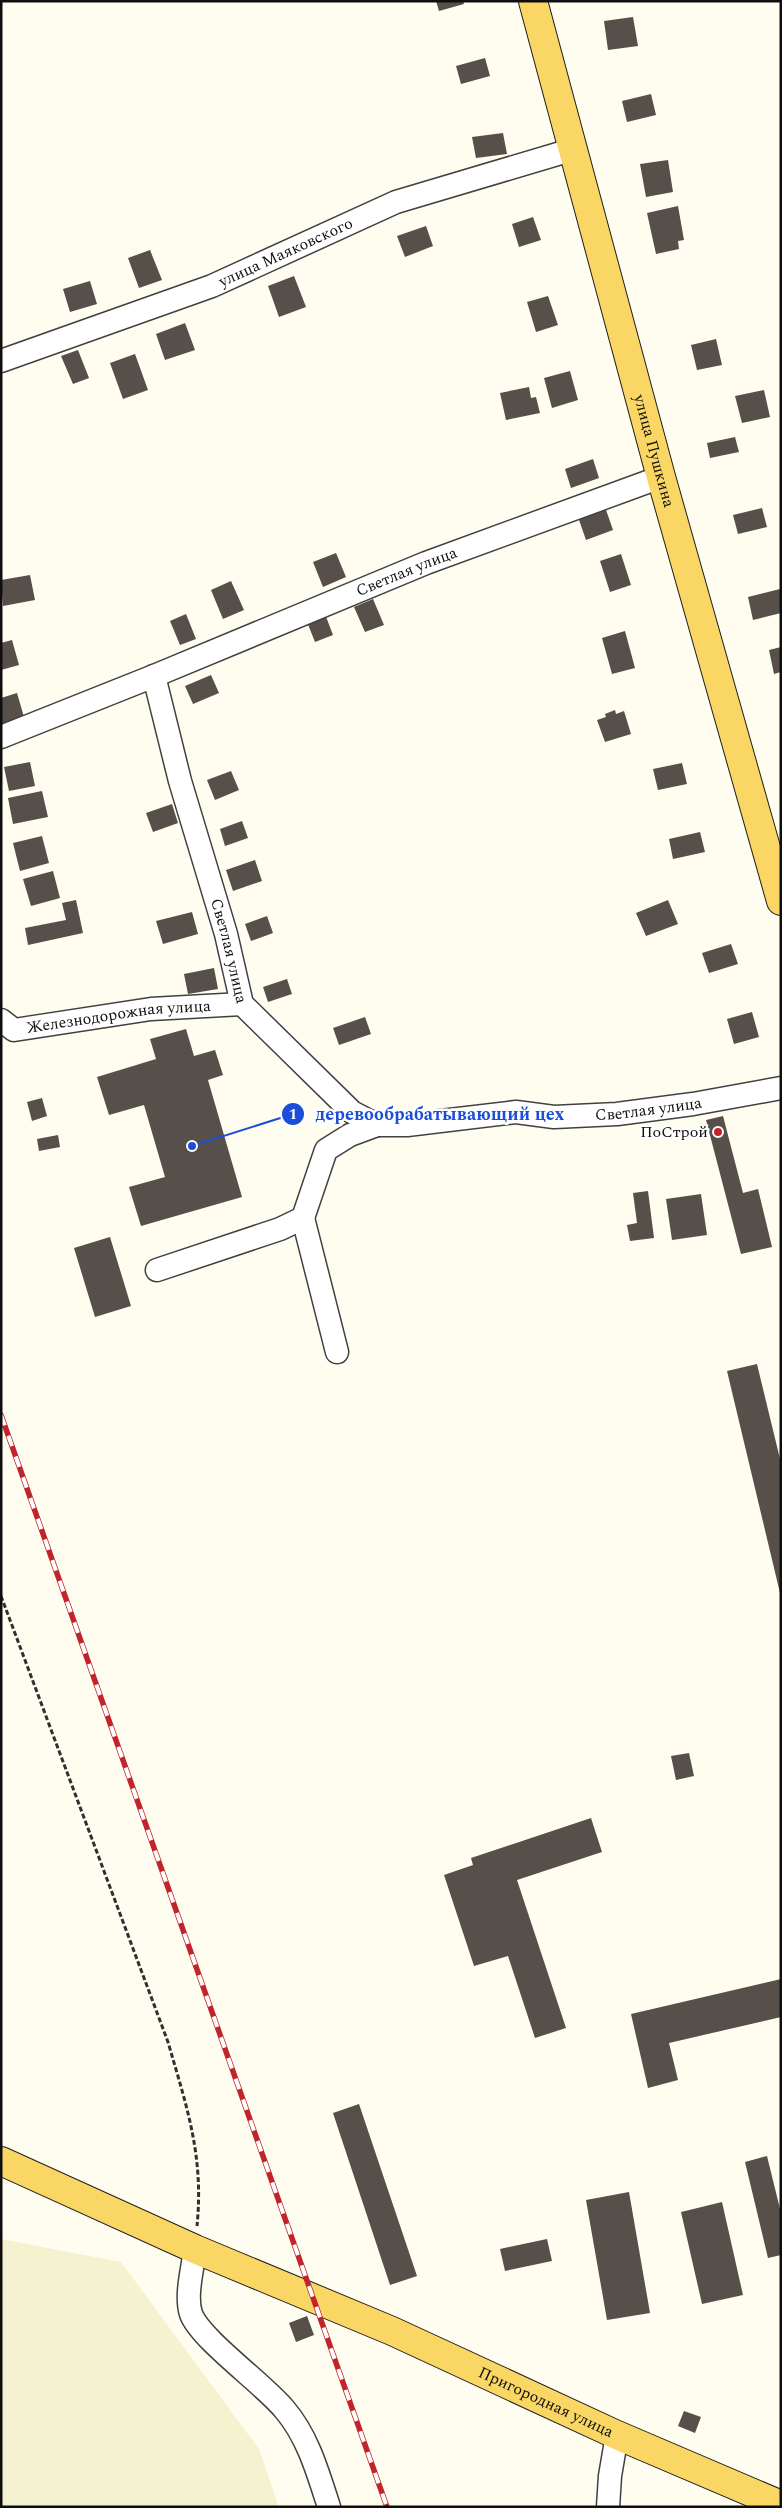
<svg xmlns="http://www.w3.org/2000/svg" width="782" height="2508" viewBox="0 0 782 2508" font-family="Spectral,serif">
<style>
.farmland{fill:#f5f2cf}
.building{fill:#574f4a}
.lines{fill:none;stroke-linecap:round;stroke-linejoin:round}
.minor-casing{stroke:#414141;stroke-width:25}
.major-casing{stroke:#1f1f1f;stroke-width:30}
.path{stroke:#303030;stroke-width:3;stroke-dasharray:5 2.5;stroke-linecap:butt}
.minor{stroke:#fff;stroke-width:22}
.major{stroke:#fad665;stroke-width:28}
.rail-casing{stroke:#c1242b;stroke-width:5.5}
.rail{stroke:#fff;stroke-width:4;stroke-dasharray:11;stroke-linecap:butt}
.poi-dot{fill:#c1242b;stroke:#fff;stroke-width:2}
.labels{text-anchor:middle;dominant-baseline:central;stroke-width:5;stroke-linejoin:round;paint-order:stroke}
.street-label{font-size:16px;fill:#0e0e0e;stroke:#fff}
.poi-label{font-size:16px;fill:#0e0e0e;stroke:#fff;text-anchor:end}
.leader{fill:none;stroke:#1d4ed8;stroke-width:2}
.callout-dot{fill:#1d4ed8;stroke:#fff;stroke-width:2}
.mark-label{font-size:15px;text-anchor:middle;font-weight:bold;fill:#fff}
.callout-label{font-size:18px;text-anchor:middle;font-weight:bold;fill:#1d4ed8;stroke:#fff;stroke-width:5;stroke-linejoin:round;paint-order:stroke}
</style>
<rect width="100%" height="100%" fill="#fffcf0"/>
<path class="farmland" d="M1,2239L121,2262L259,2449L279,2507H1Z"/>
<path class="building" d="M436,1H463L464,4L439,11Z
M633,17L638,46L608,50L604,21Z
M485,58L490,76L461,84L456,66Z
M651,94L656,115L627,122L622,101Z
M503,133L507,154L476,158L472,137Z
M668,160L673,192L646,197L640,164Z
M678,206L684,240L678,241L679,249L656,254L647,213Z
M533,217L541,240L519,247L512,224Z
M426,226L433,246L405,257L397,236Z
M150,250L162,280L139,288L128,258Z
M294,276L306,307L279,317L268,286Z
M90,281L97,304L70,312L63,289Z
M548,296L558,325L536,332L527,302Z
M185,323L195,350L165,360L156,334Z
M716,339L722,365L697,370L691,345Z
M78,350L89,378L73,384L61,356Z
M135,354L148,390L123,399L110,363Z
M570,371L578,400L552,408L544,378Z
M529,387L531,398L536,397L540,413L506,420L500,393Z
M764,390L770,417L742,423L735,396Z
M735,437L739,452L710,458L707,443Z
M593,459L599,478L571,488L565,469Z
M605,507L613,530L586,540L578,517Z
M762,508L767,527L738,534L733,515Z
M336,553L346,577L323,587L313,562Z
M621,554L631,585L610,592L600,561Z
M30,575L35,600L3,606L1,580Z
M231,581L244,610L223,619L211,590Z
M780,589L781,613L753,620L748,597Z
M373,599L384,625L365,632L354,607Z
M186,614L196,639L180,645L170,621Z
M325,614L333,635L315,642L307,622Z
M625,631L635,668L612,674L602,638Z
M12,640L19,665L1,670V643Z
M781,647V672L774,674L769,650Z
M211,675L219,693L193,704L185,686Z
M17,693L24,717L1,724V698Z
M615,710L616,714L624,711L631,734L605,742L597,720L606,717L605,714Z
M30,762L35,786L9,791L4,767Z
M682,763L687,784L658,790L653,769Z
M231,771L239,790L215,800L207,780Z
M42,791L48,817L13,824L8,798Z
M172,804L178,823L153,832L146,813Z
M242,821L248,838L225,846L220,829Z
M700,832L705,852L673,859L669,839Z
M42,836L49,863L20,871L13,843Z
M255,860L262,881L233,891L226,870Z
M53,871L60,898L31,906L23,879Z
M76,900L83,933L28,945L25,928L66,920L62,903Z
M668,900L678,924L646,936L636,913Z
M192,912L198,934L163,944L156,921Z
M267,916L273,933L251,941L245,924Z
M731,944L738,964L709,973L702,953Z
M214,968L218,989L188,994L184,974Z
M287,979L292,994L268,1002L263,987Z
M752,1012L759,1037L734,1044L727,1019Z
M365,1017L371,1034L339,1045L333,1028Z
M186,1029L194,1056L215,1050L223,1075L208,1080L242,1197L141,1226L129,1187L165,1177L144,1105L109,1115L97,1077L156,1059L150,1039Z
M42,1098L47,1116L32,1121L27,1102Z
M723,1116L743,1193L758,1189L772,1247L741,1254L706,1120Z
M58,1135L60,1147L39,1151L37,1139Z
M648,1191L654,1238L630,1241L627,1225L637,1223L633,1193Z
M701,1194L707,1235L672,1240L666,1199Z
M110,1237L131,1306L95,1317L74,1248Z
M757,1364L781,1463L780,1593L727,1371Z
M689,1753L694,1776L676,1780L671,1756Z
M591,1818L602,1852L517,1880L566,2028L535,2038L508,1956L474,1966L444,1875L473,1865L471,1858Z
M781,1979V2017L669,2043L678,2080L648,2088L631,2014Z
M359,2104L417,2276L390,2285L333,2113Z
M767,2156L781,2213V2255L768,2258L745,2162Z
M629,2192L650,2313L607,2320L586,2200Z
M722,2202L743,2295L702,2304L681,2212Z
M547,2239L552,2261L505,2271L500,2249Z
M307,2316L314,2335L296,2342L289,2323Z
M684,2411L701,2417L695,2433L678,2426Z"/>
<g class="lines">
<defs>
<g id="minor">
<path id="s1" d="M1,361L212,286L396,202L571,150"/>
<path id="s2" d="M154,676L180,781L226,934L242,1004L352,1112L377,1125H407L516,1112L554,1117L617,1114L693,1104L781,1088"/>
<path id="s3" d="M1,737L154,676L426,563L661,477"/>
<path id="s4" d="M1,1020L14,1030L151,1009L242,1004"/>
<path d="M303,1218L337,1352"/>
<path d="M157,1270L280,1229L303,1218L326,1150L350,1135L377,1125"/>
<path d="M195,2249C193,2268 185,2295 191,2314C201,2340 264,2384 285,2410C308,2437 318,2473 329,2507"/>
<path d="M608,2507L610,2476L617,2435"/>
</g>
<g id="major">
<path id="s5" d="M533,1L661,477L781,901"/>
<path id="s6" d="M1,2161L195,2249L392,2331L617,2435L781,2505"/>
</g>
</defs>
<use href="#minor" class="minor-casing"/>
<use href="#major" class="major-casing"/>
<path class="path" d="M1,1596L168,2042C187,2108 204,2156 197,2226"/>
<use href="#minor" class="minor"/>
<use href="#major" class="major"/>
<defs>
<path id="rail" d="M1,1415L387,2507"/>
</defs>
<use href="#rail" class="rail-casing"/>
<use href="#rail" class="rail"/>
</g>
<circle class="poi-dot" cx="718" cy="1132" r="5"/>
<g class="labels">
<g class="street-label">
<text stroke="none"><textPath href="#s1" startOffset="305">улица Маяковского</textPath></text>
<text stroke="none"><textPath href="#s5" startOffset="466">улица Пушкина</textPath></text>
<text stroke="none"><textPath href="#s3" startOffset="438">Светлая улица</textPath></text>
<text stroke="none"><textPath href="#s2" startOffset="285">Светлая улица</textPath></text>
<text stroke="none"><textPath href="#s4" startOffset="122">Железнодорожная улица</textPath></text>
<text stroke="none"><textPath href="#s2" startOffset="795">Светлая улица</textPath></text>
<text stroke="none"><textPath href="#s6" startOffset="596">Пригородная улица</textPath></text>
</g>
<g class="poi-label">
<text x="708" y="1132">ПоСтрой</text>
</g>
</g>
<path class="leader" d="M192 1146L293 1114"/>
<g class="callout-dot">
<circle cx="192" cy="1146" r="5"/>
<circle cx="293" cy="1114" r="12"/>
</g>
<g class="mark-label">
<text x="293" y="1119">1</text>
</g>
<g class="callout-label">
<text x="440" y="1120">деревообрабатывающий цех</text>
</g>
<rect width="782" height="2508" fill="none" stroke="#0e0e0e" stroke-width="5"/>
</svg>
